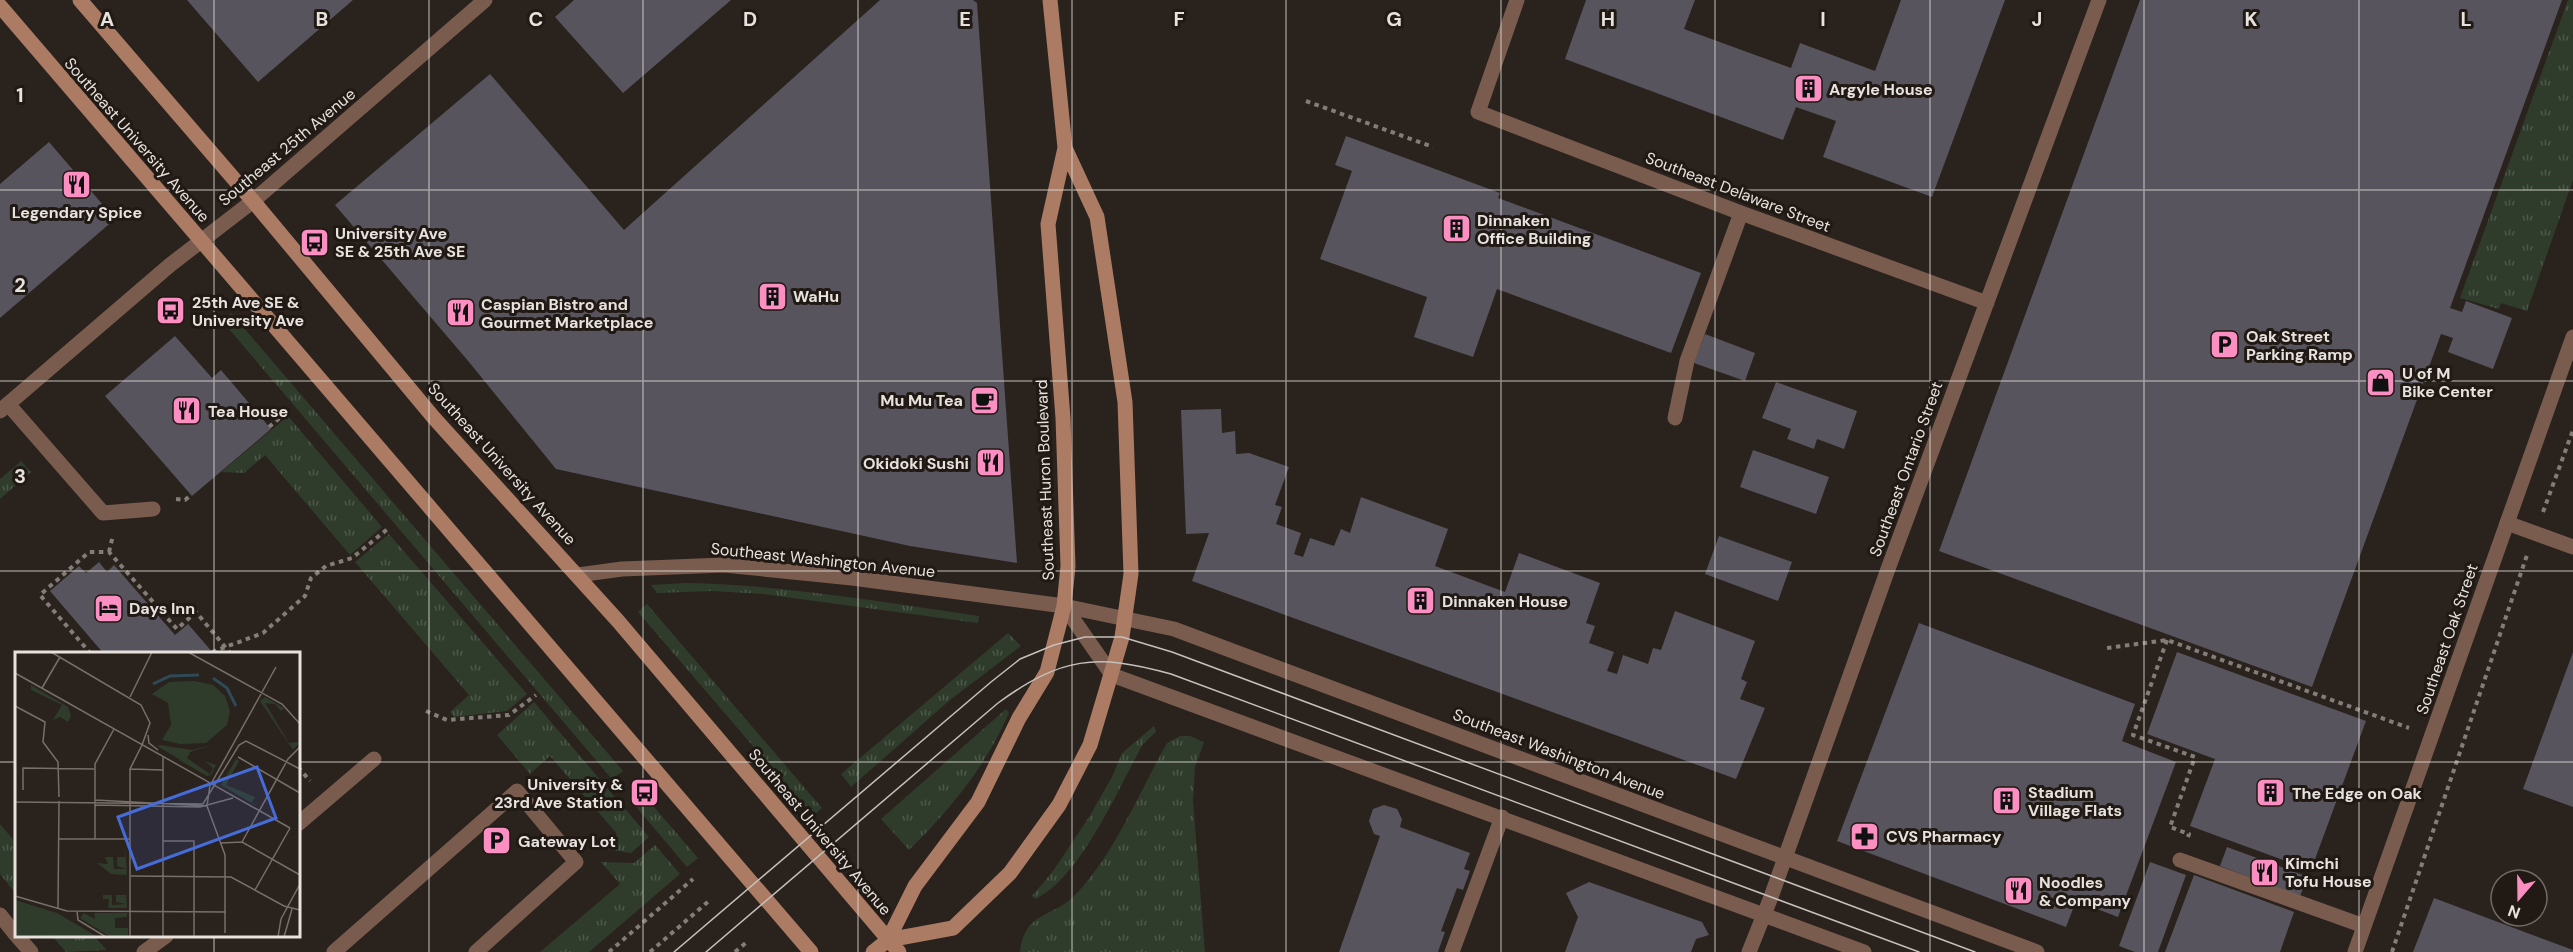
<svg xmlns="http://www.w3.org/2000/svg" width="2573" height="952" viewBox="0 0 2573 952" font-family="'DM Sans',sans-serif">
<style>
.grass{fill:url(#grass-tufts)}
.building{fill:#57545d}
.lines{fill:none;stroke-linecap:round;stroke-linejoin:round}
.path{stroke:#837c78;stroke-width:4;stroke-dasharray:4.5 4.5;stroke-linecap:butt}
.service{stroke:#7a5c4e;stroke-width:15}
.minor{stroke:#7a5c4e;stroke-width:15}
.tertiary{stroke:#7a5c4e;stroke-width:15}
.secondary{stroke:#ab7b64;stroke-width:15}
.tram{stroke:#c5c0bb;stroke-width:1.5}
.grid{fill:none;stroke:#e7e2de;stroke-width:1.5;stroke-opacity:0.55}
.labels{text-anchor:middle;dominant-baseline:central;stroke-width:6;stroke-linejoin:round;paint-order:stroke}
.poi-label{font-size:16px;font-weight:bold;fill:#e7e2de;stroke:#211914;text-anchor:start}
.street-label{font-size:16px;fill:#e7e2de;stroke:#211914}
.inset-river{fill:none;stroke:#2e4a57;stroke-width:3}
.inset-road{fill:none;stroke:#766f6a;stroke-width:1.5}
.view{fill:#456cd9;fill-opacity:0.15;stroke:#456cd9;stroke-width:3}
.inset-edge{fill:none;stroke:#e7e2de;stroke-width:3}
.grid-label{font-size:20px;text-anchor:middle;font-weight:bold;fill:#e7e2de;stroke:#211914;stroke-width:6;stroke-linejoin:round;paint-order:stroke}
</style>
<defs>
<pattern id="grass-tufts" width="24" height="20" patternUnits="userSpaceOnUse" patternTransform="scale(1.5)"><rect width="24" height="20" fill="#2f3c2c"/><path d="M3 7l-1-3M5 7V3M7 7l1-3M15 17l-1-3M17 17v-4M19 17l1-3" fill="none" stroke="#4d584a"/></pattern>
</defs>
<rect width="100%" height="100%" fill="#2a221d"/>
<path class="grass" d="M2568,0H2573V180L2527,311L2501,303L2499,309L2460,298Z
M231,313L623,771L612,779L223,322Z
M288,416L382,527L350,555L265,455L244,473L221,472Z
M21,461L31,472L0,499V479Z
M389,534L527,694L507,711L454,717L450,712L469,695L355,562Z
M686,583C784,585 881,602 979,616L978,623L763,594L712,591L657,593L651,585Z
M647,604L822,808L813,816L638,612Z
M1008,633L1021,646L950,700L851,787L841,774Z
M534,702L649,837L631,853L600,848L617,834L550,756L530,774L497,735Z
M1006,709L1009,713C986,766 950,810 909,850L881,819Z
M1154,726L1156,732L1143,744C1119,787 1080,879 1035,899L1032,896L1053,871L1089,817L1112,777L1122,753Z
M1180,736H1190L1204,742L1195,767L1193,801L1205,952H1020C1025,911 1052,918 1074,896C1113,857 1140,791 1167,743Z
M642,793L698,858L687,867L632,802Z
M0,824L16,843V894L0,874Z
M655,845L680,874L589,952H540L620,884L601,862L634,863Z
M52,936H94L107,950L66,952Z"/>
<path class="building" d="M187,0H353L258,82Z
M574,0H731L623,93L555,17Z
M880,0H973L977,3L1017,563L910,546L556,469L469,362L335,205L490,74L624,230Z
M1586,0H1695L1684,29L1791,68L1800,43L1875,71L1901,0H2005L1932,197L1823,157L1836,121L1796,107L1783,140L1565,59Z
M2140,0H2562L2450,308L2462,312L2466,301L2512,318L2493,369L2448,352L2453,338L2441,334L2312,687L1939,551Z
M1346,136L1500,193L1498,198L1701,273L1671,353L1497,289L1473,357L1414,337L1427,297L1320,259L1352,171L1335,165Z
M49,142L115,219L0,318V184Z
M1705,334L1755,353L1745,381L1694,363Z
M175,336L212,378L221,370L271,429L192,496L105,396Z
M1776,382L1857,411L1844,449L1817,439L1814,449L1787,439L1791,429L1762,418Z
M1221,409L1222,433L1235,431L1236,454L1249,453L1289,467L1275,505L1282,507L1276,524L1301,533L1294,554L1303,557L1310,538L1334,546L1341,529L1350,533L1361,497L1448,529L1435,566L1505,592L1519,553L1600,583L1586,623L1595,626L1589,643L1614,652L1607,671L1617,674L1623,655L1648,664L1653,648L1661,650L1675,611L1755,641L1741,679L1747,682L1740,699L1765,708L1736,779L1192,581L1209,533L1186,534L1181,410Z
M1753,450L1829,477L1816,514L1740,487Z
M1719,536L1792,562L1778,601L1705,574Z
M99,562L107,572L114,565L175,635L188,624L214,654H104L50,591L79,566L86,573Z
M1919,623L2135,704L2122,741L2176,762L2118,917L2076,901L2066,927L1837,841Z
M2177,652L2366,721L2311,870L2190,826L2215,759L2147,734Z
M2573,652V807L2523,789Z
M1384,805L1397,809L1402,819L1400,827L1470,853L1464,869L1470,871L1463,890L1457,888L1441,931L1445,932L1438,952H1339L1380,836L1374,834L1369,821L1373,809Z
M2227,847L2308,877L2300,896L2220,866Z
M2150,862L2186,875L2158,952H2135L2119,946Z
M2194,875L2294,912L2280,952H2165Z
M1589,882L1702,922L1709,935L1696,939L1691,952H1565L1578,917L1566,893Z
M2434,898L2573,950V952H2413Z"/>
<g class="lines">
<path class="path" d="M1306,101L1433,147
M269,427L289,410
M176,499L185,500L191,495
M2543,512L2573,430
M109,552L113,535
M2167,640L2133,735L2195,757L2170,827L2189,834L2188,837
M2107,648L2167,640L2409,728
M212,652L263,633L305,596L311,578L326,566L352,558L390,527
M91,654L40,595L89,552H109L177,629L196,612L231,654
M426,711L447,720L509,715L536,695
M298,767L310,781
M609,952L693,879
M650,952L710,900
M735,952L748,941
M2392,952L2527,555"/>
<path class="service" d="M8,404L103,513L153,509
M1675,418L1687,361L1741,213
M298,824L374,759
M2180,860L2364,926
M144,952L166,936
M334,952L517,791L576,862L476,952
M1452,952L1502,817"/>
<path class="minor" d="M1517,0L1478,112L1741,213L1987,303
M0,411L170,265L253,201L485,0
M2507,523L2573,547
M0,915L16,935
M17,936L31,952
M1749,952L1771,897L1888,569L2099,0"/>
<path class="tertiary" d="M578,575L622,569L724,565L852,578L1064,606L1174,629L2037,952
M1064,606L1112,675L1864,952
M2355,952L2573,337"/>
<path class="secondary" d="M80,0L253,201L434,418L618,621L899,952
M0,6L811,952
M888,940L953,928L1010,873L1059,805L1090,745L1122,637L1131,574L1125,402L1097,217L1065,148
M873,952L888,940L915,886L978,802L1019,718L1047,672L1064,606L1068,566L1063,418L1048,224L1065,148L1050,0"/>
<path class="tram" d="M674,952L991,682L1020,659L1054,645L1085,637H1122L1172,652L1975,952
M706,952L998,703C1061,657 1096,653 1171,674L1919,952"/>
</g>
<path class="grid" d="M214,0V654M429,0V952M643,0V952M858,0V952M1072,0V952M1286,0V952M1501,0V952M1715,0V952M1930,0V952M2144,0V952M2359,0V952M0,190H2573M0,381H2573M0,571H2573M0,762H16M298,762H2573M214,936V952"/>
<defs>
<symbol id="building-square" viewBox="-11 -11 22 22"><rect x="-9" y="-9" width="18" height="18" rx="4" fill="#fc8fc2" stroke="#211914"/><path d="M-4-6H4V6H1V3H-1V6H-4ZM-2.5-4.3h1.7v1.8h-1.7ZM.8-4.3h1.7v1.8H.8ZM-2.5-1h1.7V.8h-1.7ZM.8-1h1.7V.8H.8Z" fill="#111"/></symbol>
<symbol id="restaurant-square" viewBox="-11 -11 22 22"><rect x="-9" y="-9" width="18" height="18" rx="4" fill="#fc8fc2" stroke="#211914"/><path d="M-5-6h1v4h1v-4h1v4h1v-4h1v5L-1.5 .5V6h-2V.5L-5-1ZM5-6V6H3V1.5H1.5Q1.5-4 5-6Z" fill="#111"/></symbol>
<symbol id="bus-square" viewBox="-11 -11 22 22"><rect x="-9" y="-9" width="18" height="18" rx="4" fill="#fc8fc2" stroke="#211914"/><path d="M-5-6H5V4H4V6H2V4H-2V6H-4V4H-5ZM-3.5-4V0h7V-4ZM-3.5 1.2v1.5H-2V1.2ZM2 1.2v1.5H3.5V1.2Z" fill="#111"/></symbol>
<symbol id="parking-square" viewBox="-11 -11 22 22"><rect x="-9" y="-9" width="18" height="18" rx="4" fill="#fc8fc2" stroke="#211914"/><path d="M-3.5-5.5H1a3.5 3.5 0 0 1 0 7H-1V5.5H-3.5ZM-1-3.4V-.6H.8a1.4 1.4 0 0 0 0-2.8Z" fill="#111"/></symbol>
<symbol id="shop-square" viewBox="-11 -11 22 22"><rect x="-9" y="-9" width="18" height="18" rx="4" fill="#fc8fc2" stroke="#211914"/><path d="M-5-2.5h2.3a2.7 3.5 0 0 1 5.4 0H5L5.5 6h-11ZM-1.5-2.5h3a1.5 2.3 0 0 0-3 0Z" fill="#111"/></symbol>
<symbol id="cafe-square" viewBox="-11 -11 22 22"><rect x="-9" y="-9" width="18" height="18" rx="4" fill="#fc8fc2" stroke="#211914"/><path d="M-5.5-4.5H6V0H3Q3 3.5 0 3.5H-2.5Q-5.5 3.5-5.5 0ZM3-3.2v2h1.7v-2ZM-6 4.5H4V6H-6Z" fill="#111"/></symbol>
<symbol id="hotel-square" viewBox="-11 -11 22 22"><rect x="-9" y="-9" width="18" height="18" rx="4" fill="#fc8fc2" stroke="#211914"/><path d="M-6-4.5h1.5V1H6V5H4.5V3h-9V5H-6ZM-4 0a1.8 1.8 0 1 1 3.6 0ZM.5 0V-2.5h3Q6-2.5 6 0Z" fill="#111"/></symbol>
<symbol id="pharmacy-square" viewBox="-11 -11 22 22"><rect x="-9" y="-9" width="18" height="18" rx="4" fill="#fc8fc2" stroke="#211914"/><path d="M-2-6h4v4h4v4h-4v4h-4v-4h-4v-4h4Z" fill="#111"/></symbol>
</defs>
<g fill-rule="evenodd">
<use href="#building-square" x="1792" y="72" width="33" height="33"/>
<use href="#restaurant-square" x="60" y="168" width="33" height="33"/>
<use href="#building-square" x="1440" y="212" width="33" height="33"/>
<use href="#bus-square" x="298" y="226" width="33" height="33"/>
<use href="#building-square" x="756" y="280" width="33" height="33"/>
<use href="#bus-square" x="154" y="294" width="33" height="33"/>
<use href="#restaurant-square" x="444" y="296" width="33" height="33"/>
<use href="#parking-square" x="2208" y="328" width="33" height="33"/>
<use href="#shop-square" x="2364" y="366" width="33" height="33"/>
<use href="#cafe-square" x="968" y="384" width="33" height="33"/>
<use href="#restaurant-square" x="170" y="394" width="33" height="33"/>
<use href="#restaurant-square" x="974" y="446" width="33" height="33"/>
<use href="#building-square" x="1404" y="584" width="33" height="33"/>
<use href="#hotel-square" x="92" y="592" width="33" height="33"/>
<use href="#bus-square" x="628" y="776" width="33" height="33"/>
<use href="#building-square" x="2254" y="776" width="33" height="33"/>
<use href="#building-square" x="1990" y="784" width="33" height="33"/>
<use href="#pharmacy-square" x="1848" y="820" width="33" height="33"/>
<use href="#parking-square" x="480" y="824" width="33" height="33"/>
<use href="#restaurant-square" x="2248" y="856" width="33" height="33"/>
<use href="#restaurant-square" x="2002" y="874" width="33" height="33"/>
</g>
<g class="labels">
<g class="poi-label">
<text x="1829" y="89">Argyle House</text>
<text x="77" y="212" text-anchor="middle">Legendary Spice</text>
<text x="1477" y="220">Dinnaken<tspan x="1477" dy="18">Office Building</tspan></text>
<text x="335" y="233">University Ave<tspan x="335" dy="18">SE &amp; 25th Ave SE</tspan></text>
<text x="793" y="296">WaHu</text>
<text x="192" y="302">25th Ave SE &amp;<tspan x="192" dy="18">University Ave</tspan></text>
<text x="481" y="304">Caspian Bistro and<tspan x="481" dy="18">Gourmet Marketplace</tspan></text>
<text x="2246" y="336">Oak Street<tspan x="2246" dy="18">Parking Ramp</tspan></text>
<text x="2402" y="373">U of M<tspan x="2402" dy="18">Bike Center</tspan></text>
<text x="963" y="400" text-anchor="end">Mu Mu Tea</text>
<text x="208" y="411">Tea House</text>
<text x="969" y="463" text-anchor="end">Okidoki Sushi</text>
<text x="1442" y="601">Dinnaken House</text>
<text x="129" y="608">Days Inn</text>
<text x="623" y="784" text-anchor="end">University &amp;<tspan x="623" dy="18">23rd Ave Station</tspan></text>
<text x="2028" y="792">Stadium<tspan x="2028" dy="18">Village Flats</tspan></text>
<text x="2292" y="793">The Edge on Oak</text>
<text x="1886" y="836">CVS Pharmacy</text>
<text x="518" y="841">Gateway Lot</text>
<text x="2285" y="863">Kimchi<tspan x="2285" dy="18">Tofu House</tspan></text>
<text x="2039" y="882">Noodles<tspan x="2039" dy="18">&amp; Company</tspan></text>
</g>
<g class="street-label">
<text transform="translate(137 140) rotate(49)">Southeast University Avenue</text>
<text transform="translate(287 147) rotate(-40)">Southeast 25th Avenue</text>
<text transform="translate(1738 192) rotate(21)">Southeast Delaware Street</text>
<text transform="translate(502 464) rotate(48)">Southeast University Avenue</text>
<text transform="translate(1906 469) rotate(-70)">Southeast Ontario Street</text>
<text transform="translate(1045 480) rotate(-92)">Southeast Huron Boulevard</text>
<text transform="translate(823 560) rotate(6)">Southeast Washington Avenue</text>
<text transform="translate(2447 639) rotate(-71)">Southeast Oak Street</text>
<text transform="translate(1559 754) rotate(21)">Southeast Washington Avenue</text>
<text transform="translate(820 832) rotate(50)">Southeast University Avenue</text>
</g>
</g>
<g transform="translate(15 652)">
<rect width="285" height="285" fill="#2a221d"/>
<path d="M247,45L246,49L250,45L269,56L266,59L260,52L250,51L274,91L285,90L278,98L245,49ZM145,93L177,98L198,93L175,100L172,106L195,122L198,116L190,109L201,113L196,123L192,124L164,108L165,101L164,107L142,94ZM221,107L224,109L211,133L240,145L237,150L242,154L206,133ZM110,194L112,223L96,222L82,211L93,212L90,205H98L99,217H111L102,214V205H110ZM110,229L112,256H93L94,247H88V243H97V253L111,252L101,250V243H111Z" fill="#2f3c2c"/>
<path d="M16,33L53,55L56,64L53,70L45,65L38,68L47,53L16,38ZM0,248L42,261L83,285L0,283ZM69,261L80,267L79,261H112V265L100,266V276H113V285H95L65,266Z" fill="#2f3c2c"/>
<path d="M180,29L198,33L210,44L215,59L212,73L191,91L165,92L147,88L156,73L153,51L137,42L154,30Z" fill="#2f3c2c"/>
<path class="inset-river" d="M198,26L212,36L221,54M138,32L155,24L184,23"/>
<path class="inset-road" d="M36,0L126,53L135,71L127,93M173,0L267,52L285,72M0,21L275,176M27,36L45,5M115,45L137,0M0,54L30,70L28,90L43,110L44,145M133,83L134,91L143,98M148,105V285M223,105L285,141M115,117L148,118M197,130L261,15M195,133L192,154L210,203V281M8,138V116L79,117M80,148L192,154M0,150L188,152L224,93L231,89L285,117M80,153L185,155L218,146M44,187H115M80,187V112L99,77M148,189H179V285M227,190L273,107L285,95M206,191L227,190L285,223M116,224L216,225L269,254L285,258M240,238L275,176M0,244L52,259L211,260M43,256L44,149M62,259L63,268L91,285M115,285V117L127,93M263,285L266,267L285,232M269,285L277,257"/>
<path class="view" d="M242,115L261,166L122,217L103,165Z"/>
<rect width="285" height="285" class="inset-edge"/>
</g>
<g class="grid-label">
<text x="107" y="26">A</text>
<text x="322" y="26">B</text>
<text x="536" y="26">C</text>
<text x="750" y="26">D</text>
<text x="965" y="26">E</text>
<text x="1179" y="26">F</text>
<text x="1394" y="26">G</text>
<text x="1608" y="26">H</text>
<text x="1823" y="26">I</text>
<text x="2037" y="26">J</text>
<text x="2251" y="26">K</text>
<text x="2466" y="26">L</text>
<text x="20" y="102">1</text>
<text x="20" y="292">2</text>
<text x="20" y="483">3</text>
</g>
<g transform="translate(2519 898) rotate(200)"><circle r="28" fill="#211914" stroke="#706965" stroke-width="1.5"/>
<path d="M0-4.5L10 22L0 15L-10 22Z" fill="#fc8fc2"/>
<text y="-9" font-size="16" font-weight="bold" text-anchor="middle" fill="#e7e2de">N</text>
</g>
</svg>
